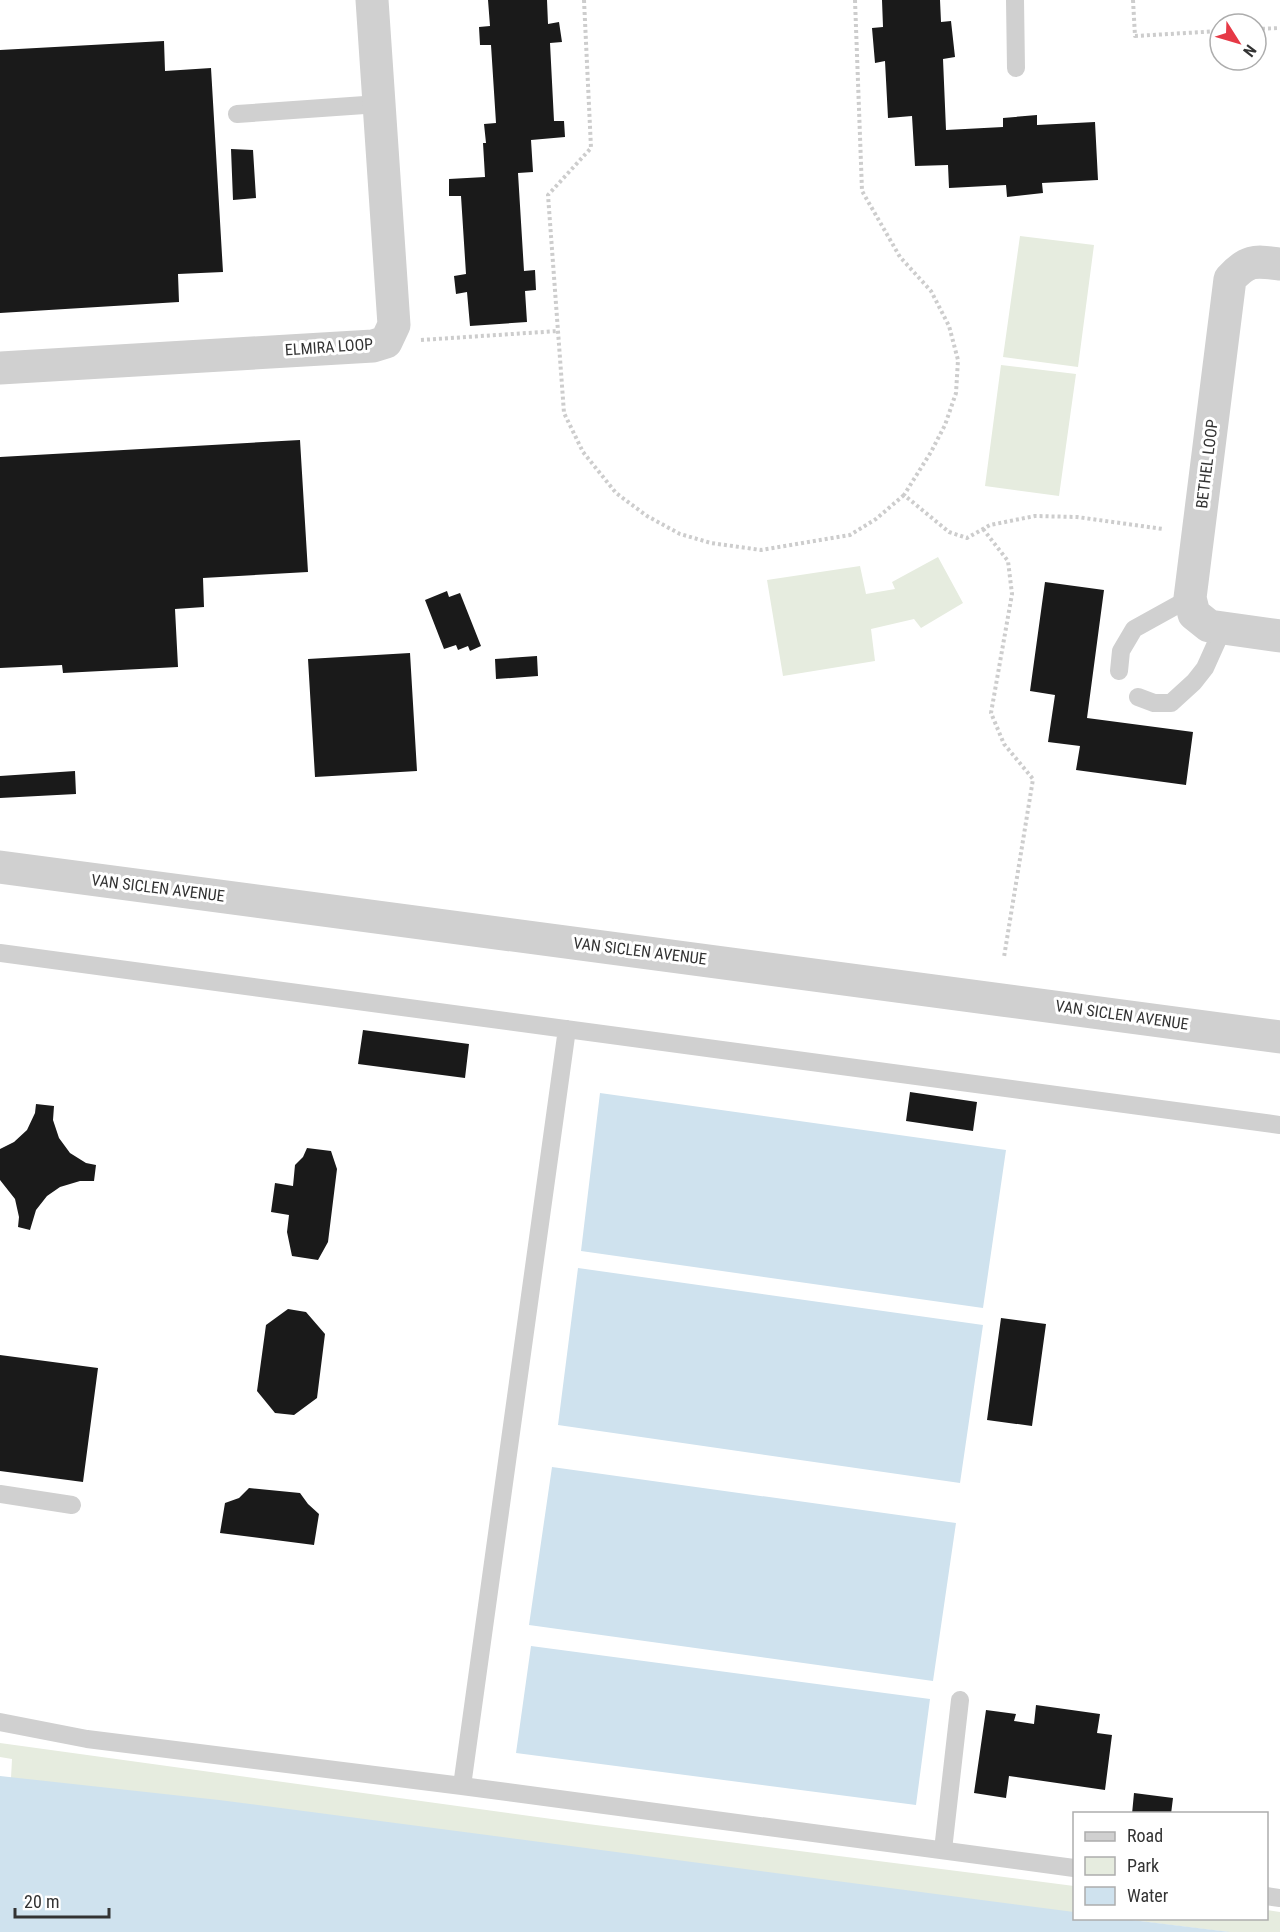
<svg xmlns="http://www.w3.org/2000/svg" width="1280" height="1932" viewBox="0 0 1280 1932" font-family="'Roboto Condensed',sans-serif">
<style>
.green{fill:#e6ecdf}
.water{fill:#cfe2ee}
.building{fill:#1a1a1a}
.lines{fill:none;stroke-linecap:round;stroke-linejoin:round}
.path{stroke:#cdcdcd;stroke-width:4;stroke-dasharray:3 3;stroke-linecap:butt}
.service{stroke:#d0d0d0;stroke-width:18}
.minor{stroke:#d0d0d0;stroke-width:33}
.tertiary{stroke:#d0d0d0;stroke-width:33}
.labels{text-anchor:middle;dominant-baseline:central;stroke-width:6;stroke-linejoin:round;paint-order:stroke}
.street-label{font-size:16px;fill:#333;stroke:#fff}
</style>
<rect width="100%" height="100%" fill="#fff"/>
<path class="green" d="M1020,236L1094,245L1078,367L1003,357Z
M1001,365L1076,374L1059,496L985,486Z
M938,557L963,603L921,628L914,619L871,629L875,661L783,676L767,580L860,566L866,594L895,589L892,582Z
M0,1743L588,1824L1074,1886V1913L11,1778L12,1759L0,1757Z
M1267,1910L1280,1912V1932H1228L1122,1919L1266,1918Z"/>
<path class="water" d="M600,1093L1006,1150L983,1308L581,1251Z
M578,1268L983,1325L960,1483L558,1425Z
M552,1467L956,1523L933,1681L529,1625Z
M531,1646L930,1699L916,1805L516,1753Z
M0,1776L219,1800L1074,1912V1918L1124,1919L1230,1932H0Z"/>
<path class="building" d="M488,0H547L548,24L559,22L562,42L550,43L554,121H564L565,137L531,140L533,172L518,173L524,271L535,270L536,290L525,291L527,322L470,326L467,292L456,294L454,276L466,274L461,196H449V179L485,177L483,143H486L484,124L496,123L491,45H480L479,27L490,26Z
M882,0H940L941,22L951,21L955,57L943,59L946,130L1003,127V118L1037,115V125L1095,122L1098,180L1042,183L1043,193L1007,197L1006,185L949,188L948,165L915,166L912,116L888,118L885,61L875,63L872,28L883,27Z
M164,41L165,71L211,68L223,272L178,274L179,302L0,313V50Z
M231,149L253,150L256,198L233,200Z
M300,440L308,572L203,578L204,607L175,609L178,667L63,673L62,665L0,668V457Z
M1045,582L1104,590L1087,718L1193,732L1186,785L1076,770L1080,746L1048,742L1055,695L1030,691Z
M447,591L449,597L460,593L481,646L470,651L468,646L458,650L456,645L444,649L425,600Z
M410,653L417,771L315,777L308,659Z
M537,656L538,676L496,679L495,659Z
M75,771L76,794L0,798V776Z
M363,1030L469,1044L465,1078L358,1064Z
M910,1092L977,1102L973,1131L906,1121Z
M36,1104L54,1106L53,1120L59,1138L70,1153L86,1163L96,1165L94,1181H80L60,1187L47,1196L36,1210L30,1230L18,1227L19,1217L15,1199L0,1180V1149L14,1142L27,1130L35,1113Z
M307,1148L331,1151L337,1169L328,1242L318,1260L292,1256L287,1232L289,1215L271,1212L275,1183L293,1186L295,1165L303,1157Z
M288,1309L306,1312L325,1334L317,1398L294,1415L275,1413L257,1391L266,1325Z
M1001,1318L1046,1324L1032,1426L987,1420Z
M0,1355L98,1368L83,1482L0,1471Z
M249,1488L300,1493L308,1504L319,1514L314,1545L220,1533L225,1503L239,1498Z
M1036,1705L1100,1714L1097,1733L1112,1735L1105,1790L1009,1776L1006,1798L974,1793L986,1710L1016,1714L1014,1721L1034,1724Z
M1134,1793L1173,1798L1171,1814H1132Z"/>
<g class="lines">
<path class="path" d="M584,0L591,148L548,195L564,413L583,452L616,493L647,516L680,534L711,543L761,550L850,535L876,519L904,495
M855,0L862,191L900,257L931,291L949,326L958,360L956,393L945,425L931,452L904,495L949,532L967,538L990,525L1035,516L1077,517L1163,529
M1133,0L1135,36L1220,31
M1256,29L1280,28
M421,340L558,331
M983,529L1008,561L1012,594L991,713L1004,744L1033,779L1004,957"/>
<path class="service" d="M1015,0L1016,68
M237,114L379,104
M1119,671L1121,651L1134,629L1190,598
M1138,697L1154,703H1171L1194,682L1205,668L1223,628
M0,953L1280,1125
M0,1494L72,1505
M0,1722L87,1739L462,1786L1074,1868
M462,1786L567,1029
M943,1850L960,1700
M1266,1896L1280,1898"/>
<path class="minor" d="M1280,264C1255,261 1248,259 1230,279L1190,598L1194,614L1209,626L1280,636
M0,368L373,346L386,342L394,325L372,0"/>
<path class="tertiary" d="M0,867L1280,1037"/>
</g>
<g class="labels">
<g class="street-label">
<text transform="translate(329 347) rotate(-4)">ELMIRA LOOP</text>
<text transform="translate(1207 464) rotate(-83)">BETHEL LOOP</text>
<text transform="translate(158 888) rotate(7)">VAN SICLEN AVENUE</text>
<text transform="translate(640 951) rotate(7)">VAN SICLEN AVENUE</text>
<text transform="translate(1122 1015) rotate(8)">VAN SICLEN AVENUE</text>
</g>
</g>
<rect x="1073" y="1812" width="195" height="108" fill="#ffffff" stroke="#adadad" stroke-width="1.5"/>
<rect x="1085" y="1832" width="30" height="9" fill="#d0d0d0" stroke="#adadad" stroke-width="1.5"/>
<text x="1127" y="1842" font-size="18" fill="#333333">Road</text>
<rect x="1085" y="1857" width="30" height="18" fill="#e6ecdf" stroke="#adadad" stroke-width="1.5"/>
<text x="1127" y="1872" font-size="18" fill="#333333">Park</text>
<rect x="1085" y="1887" width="30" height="18" fill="#cfe2ee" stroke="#adadad" stroke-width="1.5"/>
<text x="1127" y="1902" font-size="18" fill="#333333">Water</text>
<g transform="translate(1238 42) rotate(127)"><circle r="28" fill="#ffffff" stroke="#adadad" stroke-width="1.5"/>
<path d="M0-4.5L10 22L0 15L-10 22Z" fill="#e63946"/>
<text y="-9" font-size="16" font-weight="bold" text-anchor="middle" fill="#333333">N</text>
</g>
<path d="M15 1908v9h94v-9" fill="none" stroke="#333333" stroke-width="3"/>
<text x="24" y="1908" font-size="18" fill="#333333" stroke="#ffffff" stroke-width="4.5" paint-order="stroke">20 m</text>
</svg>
